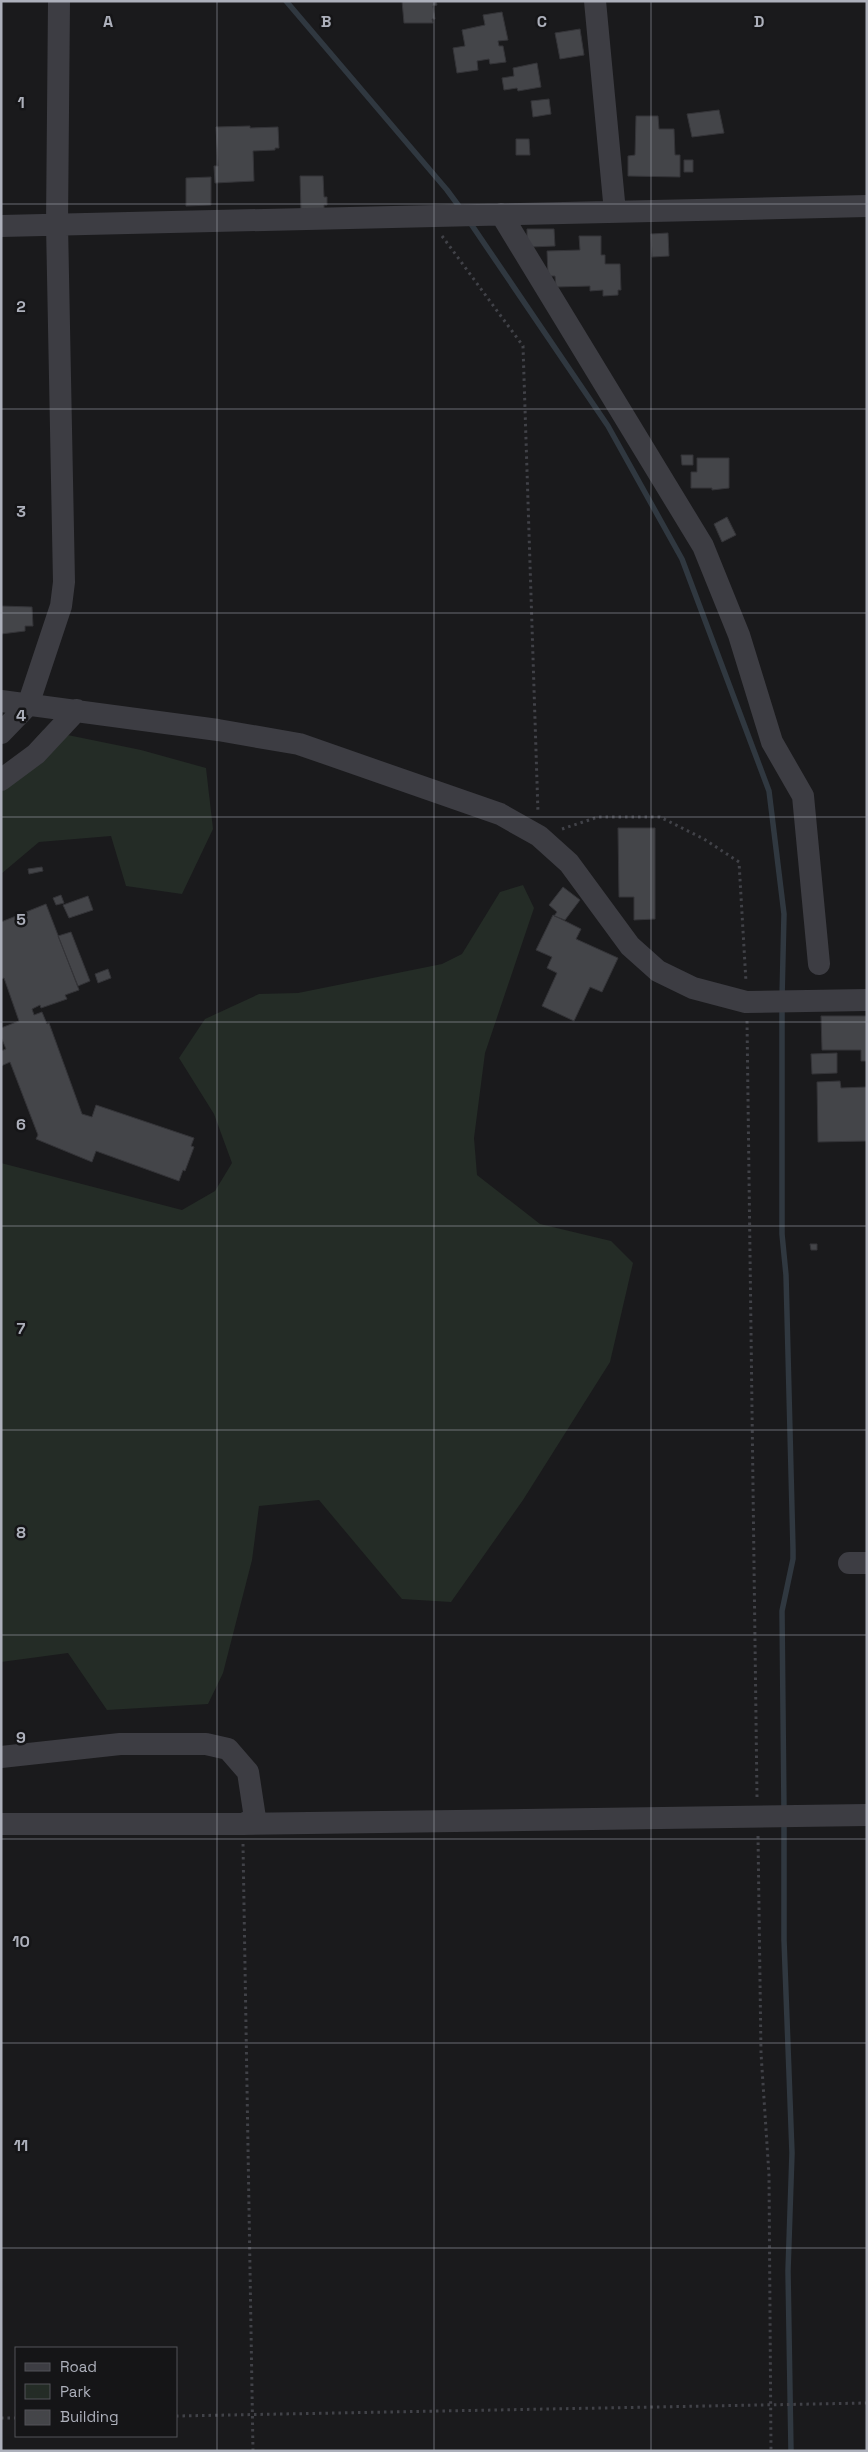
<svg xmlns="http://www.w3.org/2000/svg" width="868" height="2452" viewBox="0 0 868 2452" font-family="'Space Grotesk',sans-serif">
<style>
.green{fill:#242c26}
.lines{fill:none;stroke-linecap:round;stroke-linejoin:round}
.stream{stroke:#303840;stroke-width:5.5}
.building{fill:#444549;stroke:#343438}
.path{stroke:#414248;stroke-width:3;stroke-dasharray:2.5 4;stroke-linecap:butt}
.minor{stroke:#3d3d43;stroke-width:22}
.grid{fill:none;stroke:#adb0bb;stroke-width:1;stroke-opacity:0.55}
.grid-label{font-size:16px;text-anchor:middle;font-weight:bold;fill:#adb0bb;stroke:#151517;stroke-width:5;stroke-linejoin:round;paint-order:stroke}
</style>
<rect width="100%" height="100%" fill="#1a1a1c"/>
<path class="green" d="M43,730L141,750L206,768L213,829L182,894L126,886L111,836L39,842L1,874V780Z
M523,885L534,908L485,1053L474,1138L477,1175L540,1224L611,1241L633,1263L610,1362L523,1500L451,1602L402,1599L319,1500L259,1506L252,1560L223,1673L208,1704L107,1710L68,1653L1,1662V1163L182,1210L215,1191L232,1163L214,1114L179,1058L205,1019L259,994L298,993L442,964L462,954L500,892Z"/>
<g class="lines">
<path class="stream" d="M286,1L447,190L461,209
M469,221L608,426L682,559L769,791L784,914L782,998
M782,1007V1234L786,1275L793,1549V1559L782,1611L784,1811
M784,1821V1940L792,2153L788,2271L791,2451"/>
</g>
<path class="building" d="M402,1H436L437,5L433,6L435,19H432L433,23H404Z
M502,12L508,40L498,41L499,46H503L506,62L490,64L489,59L477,61L478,70L457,73L453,48L465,46L462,30L485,25L483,15Z
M580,29L584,55L560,59L555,33Z
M537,63L541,87L518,91L517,88L504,90L502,78L514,76L513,68Z
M549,99L551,114L533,117L531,101Z
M719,110L724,133L692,137L687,114Z
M636,116H658L659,129H674L675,155H680V177L628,176V156L635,155Z
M250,126V128L278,127L279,148H275V150L253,151L254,181L215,183L214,166H218L216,127Z
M516,139H529L530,155H516Z
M684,160H693V172H684Z
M300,176H323L324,197H327V205H324V210L301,211Z
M211,177V205L186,206V178Z
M527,229H554L555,246L530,247L527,243Z
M668,233L669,256L652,257L651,234Z
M579,236H601V255H605V264H620L621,290H618V295L603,296V290L590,291V286L556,287L555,276H548L547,251L580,250Z
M681,455H693V465H682Z
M697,458H729V488L712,490V488H691V472H697Z
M727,517L736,535L722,542L714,524Z
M1,606L32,607L33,626H25V631L1,634Z
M618,828H655V919L634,920V897H619Z
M42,867L43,871L29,874L28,869Z
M563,887L580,900L565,920L554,916L557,912L549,905Z
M61,895L64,903L56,905L53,898Z
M88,896L93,910L69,918L63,905Z
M46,904L79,990L65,995L67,999L41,1008L40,1005L32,1009L34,1015L42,1012L47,1024L49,1023L82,1114L92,1117L96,1105L194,1138L191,1146L194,1147L185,1171L183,1170L179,1181L96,1151L92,1162L36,1139L38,1135L10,1062L1,1066V1051L6,1049L1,1037V1028L19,1021L4,978L1,979V922Z
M553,915L581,929L576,939L618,958L602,992L590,987L574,1021L542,1006L557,973L547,968L552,957L536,950Z
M71,932L90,981L78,986L58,936Z
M108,969L111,978L98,983L95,974Z
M821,1016H867V1061H861V1050H822Z
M837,1053V1073L812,1074L811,1054Z
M840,1081L841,1088L867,1087V1141L818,1142L817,1082Z
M810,1244H817V1250H811Z"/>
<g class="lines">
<path class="path" d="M442,236L523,346L538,813
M562,829L598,817H660L704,839L739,862L746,982
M747,1021L757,1797
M758,1836L761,2053L769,2175L771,2451
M243,1844L253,2451
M176,2416L867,2403
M1,2418H16"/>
<path class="minor" d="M595,1L615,212
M501,214L703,546L739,635L772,742L803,796L819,964
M1,226L867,206
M1,701L218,730L299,744L500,814L539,836L569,863L630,946L658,971L693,988L746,1002L867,1000
M1,733L28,705L61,606L64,582L57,224L59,1
M1,780L36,754L77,710
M849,1563H867
M1,1757L120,1744H206L228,1749L248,1772L255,1818L243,1824
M1,1824H243L867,1815"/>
</g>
<path class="grid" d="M217,1V2451M434,1V2451M651,1V2451M1,204H867M1,409H867M1,613H867M1,817H867M1,1022H867M1,1226H867M1,1430H867M1,1635H867M1,1839H867M1,2043H867M1,2248H867"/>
<g class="grid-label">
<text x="108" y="27">A</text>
<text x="326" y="27">B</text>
<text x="542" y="27">C</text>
<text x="759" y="27">D</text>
<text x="21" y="108">1</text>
<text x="21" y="312">2</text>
<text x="21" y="517">3</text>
<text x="21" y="721">4</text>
<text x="21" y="925">5</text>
<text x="21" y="1130">6</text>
<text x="21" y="1334">7</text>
<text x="21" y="1538">8</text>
<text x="21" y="1743">9</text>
<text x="21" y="1947">10</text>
<text x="21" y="2151">11</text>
</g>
<rect width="868" height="2452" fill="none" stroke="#adb0bb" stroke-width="5"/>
<rect x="15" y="2347" width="162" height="90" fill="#151517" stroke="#525359"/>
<rect x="25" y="2363" width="25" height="8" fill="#3d3d43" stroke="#525359"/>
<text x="60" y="2372" font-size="15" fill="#adb0bb">Road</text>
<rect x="25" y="2384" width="25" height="15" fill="#242c26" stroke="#525359"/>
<text x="60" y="2397" font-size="15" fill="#adb0bb">Park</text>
<rect x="25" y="2410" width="25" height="15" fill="#444549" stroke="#525359"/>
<text x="60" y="2422" font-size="15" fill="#adb0bb">Building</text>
</svg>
